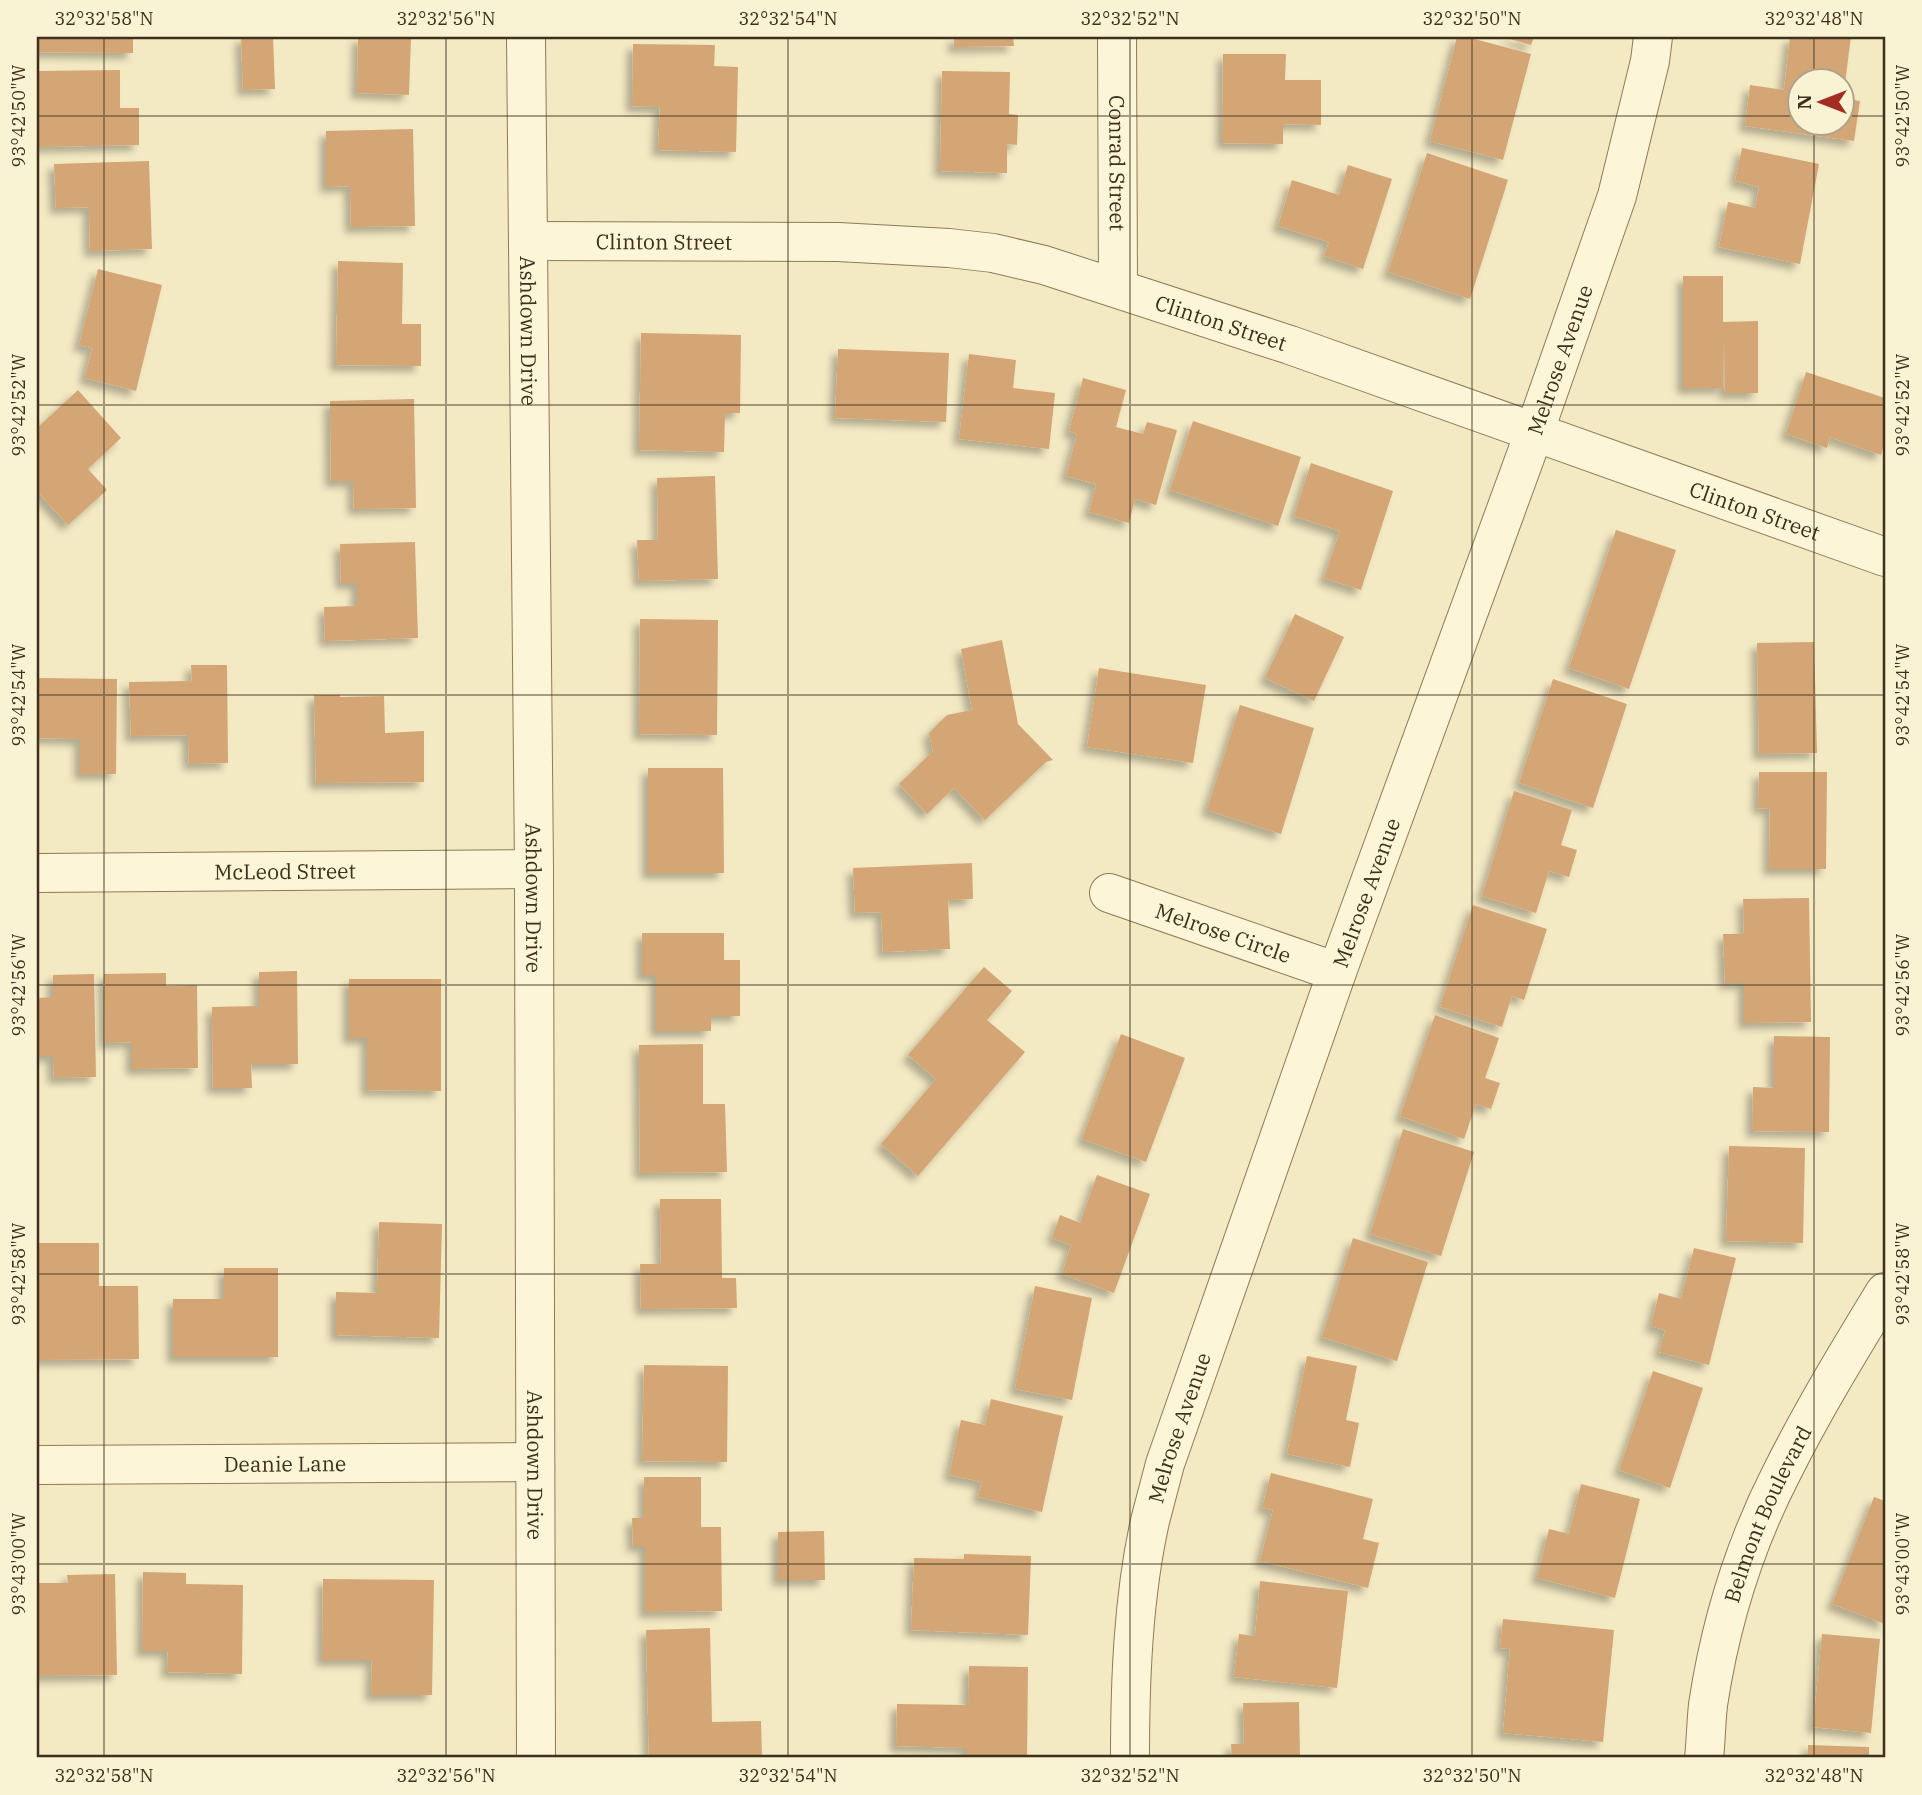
<svg xmlns="http://www.w3.org/2000/svg" width="1922" height="1795" viewBox="0 0 1922 1795" font-family="'IBM Plex Serif',serif">
<style>
.building{fill:#d4a675;fill-rule:evenodd;filter:url(#shadow)}
.lines{fill:none;stroke-linecap:round;stroke-linejoin:round}
.street-casing{stroke:#8f7a57;stroke-width:40}
.street{stroke:#fcf5d7;stroke-width:38}
.ticks{fill:none;stroke:#3d301d;stroke-width:2;stroke-opacity:0.45}
.labels{text-anchor:middle;dominant-baseline:central;stroke-width:7;stroke-linejoin:round;paint-order:stroke}
.street-label{font-size:21px;fill:#3d301d;stroke:#f9f2d3}
.neatline{fill:none;stroke:#3d301d;stroke-width:2.5}
.ticks-label{font-size:18px;text-anchor:middle;fill:#3d301d}
</style>
<defs>
<filter id="shadow"><feDropShadow dx="-6" dy="6" stdDeviation="3.5" flood-color="#0004"/></filter>
</defs>
<rect width="100%" height="100%" fill="#f3e9c3"/>
<path class="building" d="M37,37H133V53L37,52Z
M241,37H273L275,89L243,90Z
M358,37H411L409,95L357,93Z
M954,37H1013L1014,46L954,47Z
M1457,37H1467L1531,54L1503,160L1430,141Z
M1503,37H1534L1531,45Z
M1790,37H1851L1843,98L1860,101L1854,141L1745,126L1750,85L1784,90ZM1800,80H1842V122H1800Z
M633,44L715,45L714,66L738,67L736,152L658,150L660,107L632,106Z
M1223,54H1286L1285,80H1321V125L1283,124V144L1222,143Z
M120,70V108H139V145L37,147V71Z
M942,71L1010,72L1009,114L1018,115L1017,145L1007,144V173L940,171Z
M413,129L415,226L351,227L350,186L326,187V131Z
M1742,148L1819,164L1800,264L1719,247L1728,202L1755,208L1759,187L1735,181Z
M1427,153L1508,180L1470,299L1388,272Z
M149,161L152,249L90,251L89,207L56,208L54,164Z
M1348,165L1392,179L1363,269L1324,256L1329,242L1278,226L1292,180L1339,195Z
M338,261L403,263L402,324H421V366L336,365Z
M98,269L162,285L136,391L85,378L92,348L79,345Z
M1683,276H1723V322L1758,321V393H1725L1724,339L1723,388H1683Z
M641,333L741,335L740,413H725L724,452L639,450Z
M838,349L949,353L946,422L835,418Z
M969,354L1016,360L1013,388L1055,393L1049,449L959,439Z
M1806,372L1885,398V441L1881,455L1830,437L1827,448L1786,434Z
M1083,378L1126,390L1116,427L1143,434L1147,422L1177,430L1156,505L1135,499L1129,523L1089,512L1096,484L1066,476L1077,434L1069,431Z
M78,390L121,438L88,469L107,490L68,525L37,491V428Z
M414,399L416,508L354,509L353,481H331L330,401Z
M1193,421L1301,457L1278,526L1170,490Z
M1311,463L1393,491L1361,590L1324,578L1340,531L1294,516Z
M715,476L718,579L639,581L637,540H658L657,478Z
M1616,530L1676,550L1629,689L1569,668Z
M415,542L418,638L325,641L324,607L357,606V583H341L340,544Z
M1295,614L1344,637L1314,701L1265,678Z
M640,619L718,620L717,735L639,734Z
M1002,640L1018,724L1053,760L1046,762L985,820L954,788L927,814L899,784L933,751L929,733L947,715L972,710L961,649Z
M1814,642L1817,753L1759,754L1757,643Z
M191,665H227L228,763L189,764L188,735L131,736L129,682L192,681Z
M1099,668L1206,685L1193,763L1087,747Z
M37,678L117,679L116,774H80V739L37,738Z
M1553,679L1627,704L1593,808L1519,783Z
M314,695H340V697L384,696L385,733L424,731V782L316,783Z
M1240,705L1314,728L1281,834L1207,810Z
M648,768H723L724,873H648Z
M1759,772H1827L1826,869H1769L1770,809L1758,808Z
M1514,791L1572,810L1561,845L1577,850L1569,877L1549,871L1536,913L1482,896Z
M972,863L973,899L948,900L950,949L883,952L881,912L855,913L853,868Z
M1809,898L1811,1022L1744,1023V983H1725L1723,934H1744L1743,899Z
M1473,905L1547,929L1524,1000L1512,996L1502,1027L1440,1007Z
M642,933H724V960H740V1016H711V1031H656V975H642Z
M984,967L1012,991L987,1020L1025,1052L918,1176L881,1144L936,1079L908,1055Z
M297,971L298,1064H251L252,1088H213L212,1007L259,1006V972Z
M166,973V986L197,985L198,1068L132,1069V1042L105,1043L104,974Z
M94,974L96,1077L54,1078L53,1056H37V998L53,997V975Z
M349,979H441V1091L367,1090V1038H349Z
M1435,1015L1499,1038L1485,1078L1500,1083L1491,1109L1476,1104L1464,1139L1400,1116Z
M1121,1034L1185,1058L1146,1162L1082,1139Z
M1774,1036L1830,1037L1829,1132L1752,1131L1753,1087L1774,1088Z
M703,1044V1104H725L727,1172L640,1173L639,1045Z
M1403,1129L1474,1152L1441,1256L1370,1234Z
M1729,1146L1805,1148L1803,1243L1726,1241Z
M1097,1175L1150,1194L1114,1293L1062,1274L1071,1245L1052,1238L1060,1215L1080,1223Z
M660,1199H721L722,1278H736L737,1308L641,1309L640,1264H661Z
M379,1222L442,1224L439,1338L336,1335V1292L377,1293Z
M1353,1238L1428,1262L1397,1361L1322,1337Z
M37,1243H99V1286H138L139,1359L37,1360Z
M1694,1248L1736,1258L1709,1365L1659,1352L1665,1330L1651,1326L1659,1293L1681,1299Z
M224,1268H278V1357H173V1299H224Z
M1035,1286L1092,1298L1072,1400L1015,1389Z
M1307,1356L1357,1366L1346,1420L1359,1423L1350,1467L1287,1454Z
M644,1365L728,1366L727,1462L642,1461Z
M1653,1371L1703,1388L1670,1488L1619,1470Z
M991,1399L1063,1416L1042,1512L978,1497L982,1482L949,1475L961,1420L985,1425Z
M1271,1473L1373,1499L1363,1539L1379,1543L1368,1588L1260,1561L1273,1510L1262,1508Z
M644,1477H701V1527H721L722,1611L645,1612V1546H633L632,1518H644Z
M1581,1484L1640,1499L1615,1598L1537,1578L1549,1529L1569,1534Z
M1874,1497L1885,1501V1624L1832,1604Z
M824,1531L825,1580H778V1532Z
M964,1554L1031,1556L1028,1635L911,1630L914,1558L964,1559Z
M143,1572L186,1573V1584L243,1585L242,1674L167,1672L168,1651H142Z
M115,1574L117,1675L37,1676V1583H68L67,1575Z
M323,1579L434,1580L432,1695H371L372,1660H322Z
M1260,1581L1348,1591L1337,1688L1234,1677L1239,1634L1255,1636Z
M1503,1619L1614,1630L1603,1742L1503,1733L1510,1649L1500,1648Z
M710,1628L712,1722L761,1721L762,1758H649L646,1630Z
M1822,1634L1880,1639L1871,1733L1813,1727Z
M969,1666L1028,1667L1027,1758H967V1748L896,1746L897,1704L968,1705Z
M1299,1702L1300,1758H1232L1231,1744H1244L1243,1703Z
M1808,1745L1869,1747V1758H1808Z"/>
<g class="lines">
<defs>
<g id="street">
<path id="s1" d="M526,37L534,869L536,1758"/>
<path id="s2" d="M1117,37L1118,288"/>
<path id="s3" d="M528,241L838,242L949,248L993,253L1044,265L1290,345L1885,557"/>
<path id="s4" d="M37,873L534,869"/>
<path id="s5" d="M1109,893L1337,972"/>
<path id="s6" d="M37,1465L535,1462"/>
<path id="s7" d="M1130,1758C1130,1680 1133,1598 1150,1521C1155,1502 1160,1483 1165,1464L1337,972L1534,433L1617,196L1650,61L1653,37"/>
<path id="s8" d="M1704,1758C1706,1741 1706,1723 1708,1705C1720,1625 1745,1544 1782,1472C1813,1410 1849,1351 1885,1292"/>
</g>
</defs>
<use href="#street" class="street-casing"/>
<use href="#street" class="street"/>
</g>
<path class="ticks" d="M104,37V1758M446,37V1758M788,37V1758M1130,37V1758M1472,37V1758M1814,37V80M37,116H1800M1842,116H1885M1814,122V1758M37,405H1885M37,695H1885M37,985H1885M37,1274H1885M37,1564H1885"/>
<g class="labels">
<g class="street-label">
<text stroke="none"><textPath href="#s2" startOffset="126">Conrad Street</textPath></text>
<text stroke="none"><textPath href="#s3" startOffset="136">Clinton Street</textPath></text>
<text stroke="none"><textPath href="#s3" startOffset="704">Clinton Street</textPath></text>
<text stroke="none"><textPath href="#s1" startOffset="294">Ashdown Drive</textPath></text>
<text stroke="none"><textPath href="#s7" startOffset="1470">Melrose Avenue</textPath></text>
<text stroke="none"><textPath href="#s3" startOffset="1270">Clinton Street</textPath></text>
<text stroke="none"><textPath href="#s4" startOffset="248">McLeod Street</textPath></text>
<text stroke="none"><textPath href="#s7" startOffset="903">Melrose Avenue</textPath></text>
<text stroke="none"><textPath href="#s1" startOffset="861">Ashdown Drive</textPath></text>
<text stroke="none"><textPath href="#s5" startOffset="121">Melrose Circle</textPath></text>
<text stroke="none"><textPath href="#s7" startOffset="336">Melrose Avenue</textPath></text>
<text stroke="none"><textPath href="#s6" startOffset="248">Deanie Lane</textPath></text>
<text stroke="none"><textPath href="#s1" startOffset="1428">Ashdown Drive</textPath></text>
<text stroke="none"><textPath href="#s8" startOffset="254">Belmont Boulevard</textPath></text>
</g>
</g>
<rect width="1922" height="1795" fill="none" stroke="#f9f2d3" stroke-width="77"/>
<g transform="translate(1821 102) rotate(270)"><circle r="33" fill="#f9f2d3" stroke="#aea48a" stroke-width="2"/>
<path d="M0-5L12 26L0 18L-12 26Z" fill="#a42d21"/>
<text y="-10" font-size="19" font-weight="bold" text-anchor="middle" fill="#3d301d">N</text>
</g>
<rect x="38" y="38" width="1846" height="1718" class="neatline"/>
<g class="ticks-label">
<text x="104" y="25">32°32'58"N</text>
<text x="446" y="25">32°32'56"N</text>
<text x="788" y="25">32°32'54"N</text>
<text x="1130" y="25">32°32'52"N</text>
<text x="1472" y="25">32°32'50"N</text>
<text x="1814" y="25">32°32'48"N</text>
<text transform="translate(1903 116) rotate(-90)" y="6">93°42'50"W</text>
<text transform="translate(19 116) rotate(-90)" y="6">93°42'50"W</text>
<text transform="translate(1903 405) rotate(-90)" y="6">93°42'52"W</text>
<text transform="translate(19 405) rotate(-90)" y="6">93°42'52"W</text>
<text transform="translate(1903 695) rotate(-90)" y="6">93°42'54"W</text>
<text transform="translate(19 695) rotate(-90)" y="6">93°42'54"W</text>
<text transform="translate(1903 985) rotate(-90)" y="6">93°42'56"W</text>
<text transform="translate(19 985) rotate(-90)" y="6">93°42'56"W</text>
<text transform="translate(1903 1274) rotate(-90)" y="6">93°42'58"W</text>
<text transform="translate(19 1274) rotate(-90)" y="6">93°42'58"W</text>
<text transform="translate(1903 1564) rotate(-90)" y="6">93°43'00"W</text>
<text transform="translate(19 1564) rotate(-90)" y="6">93°43'00"W</text>
<text x="104" y="1782">32°32'58"N</text>
<text x="446" y="1782">32°32'56"N</text>
<text x="788" y="1782">32°32'54"N</text>
<text x="1130" y="1782">32°32'52"N</text>
<text x="1472" y="1782">32°32'50"N</text>
<text x="1814" y="1782">32°32'48"N</text>
</g>
</svg>
